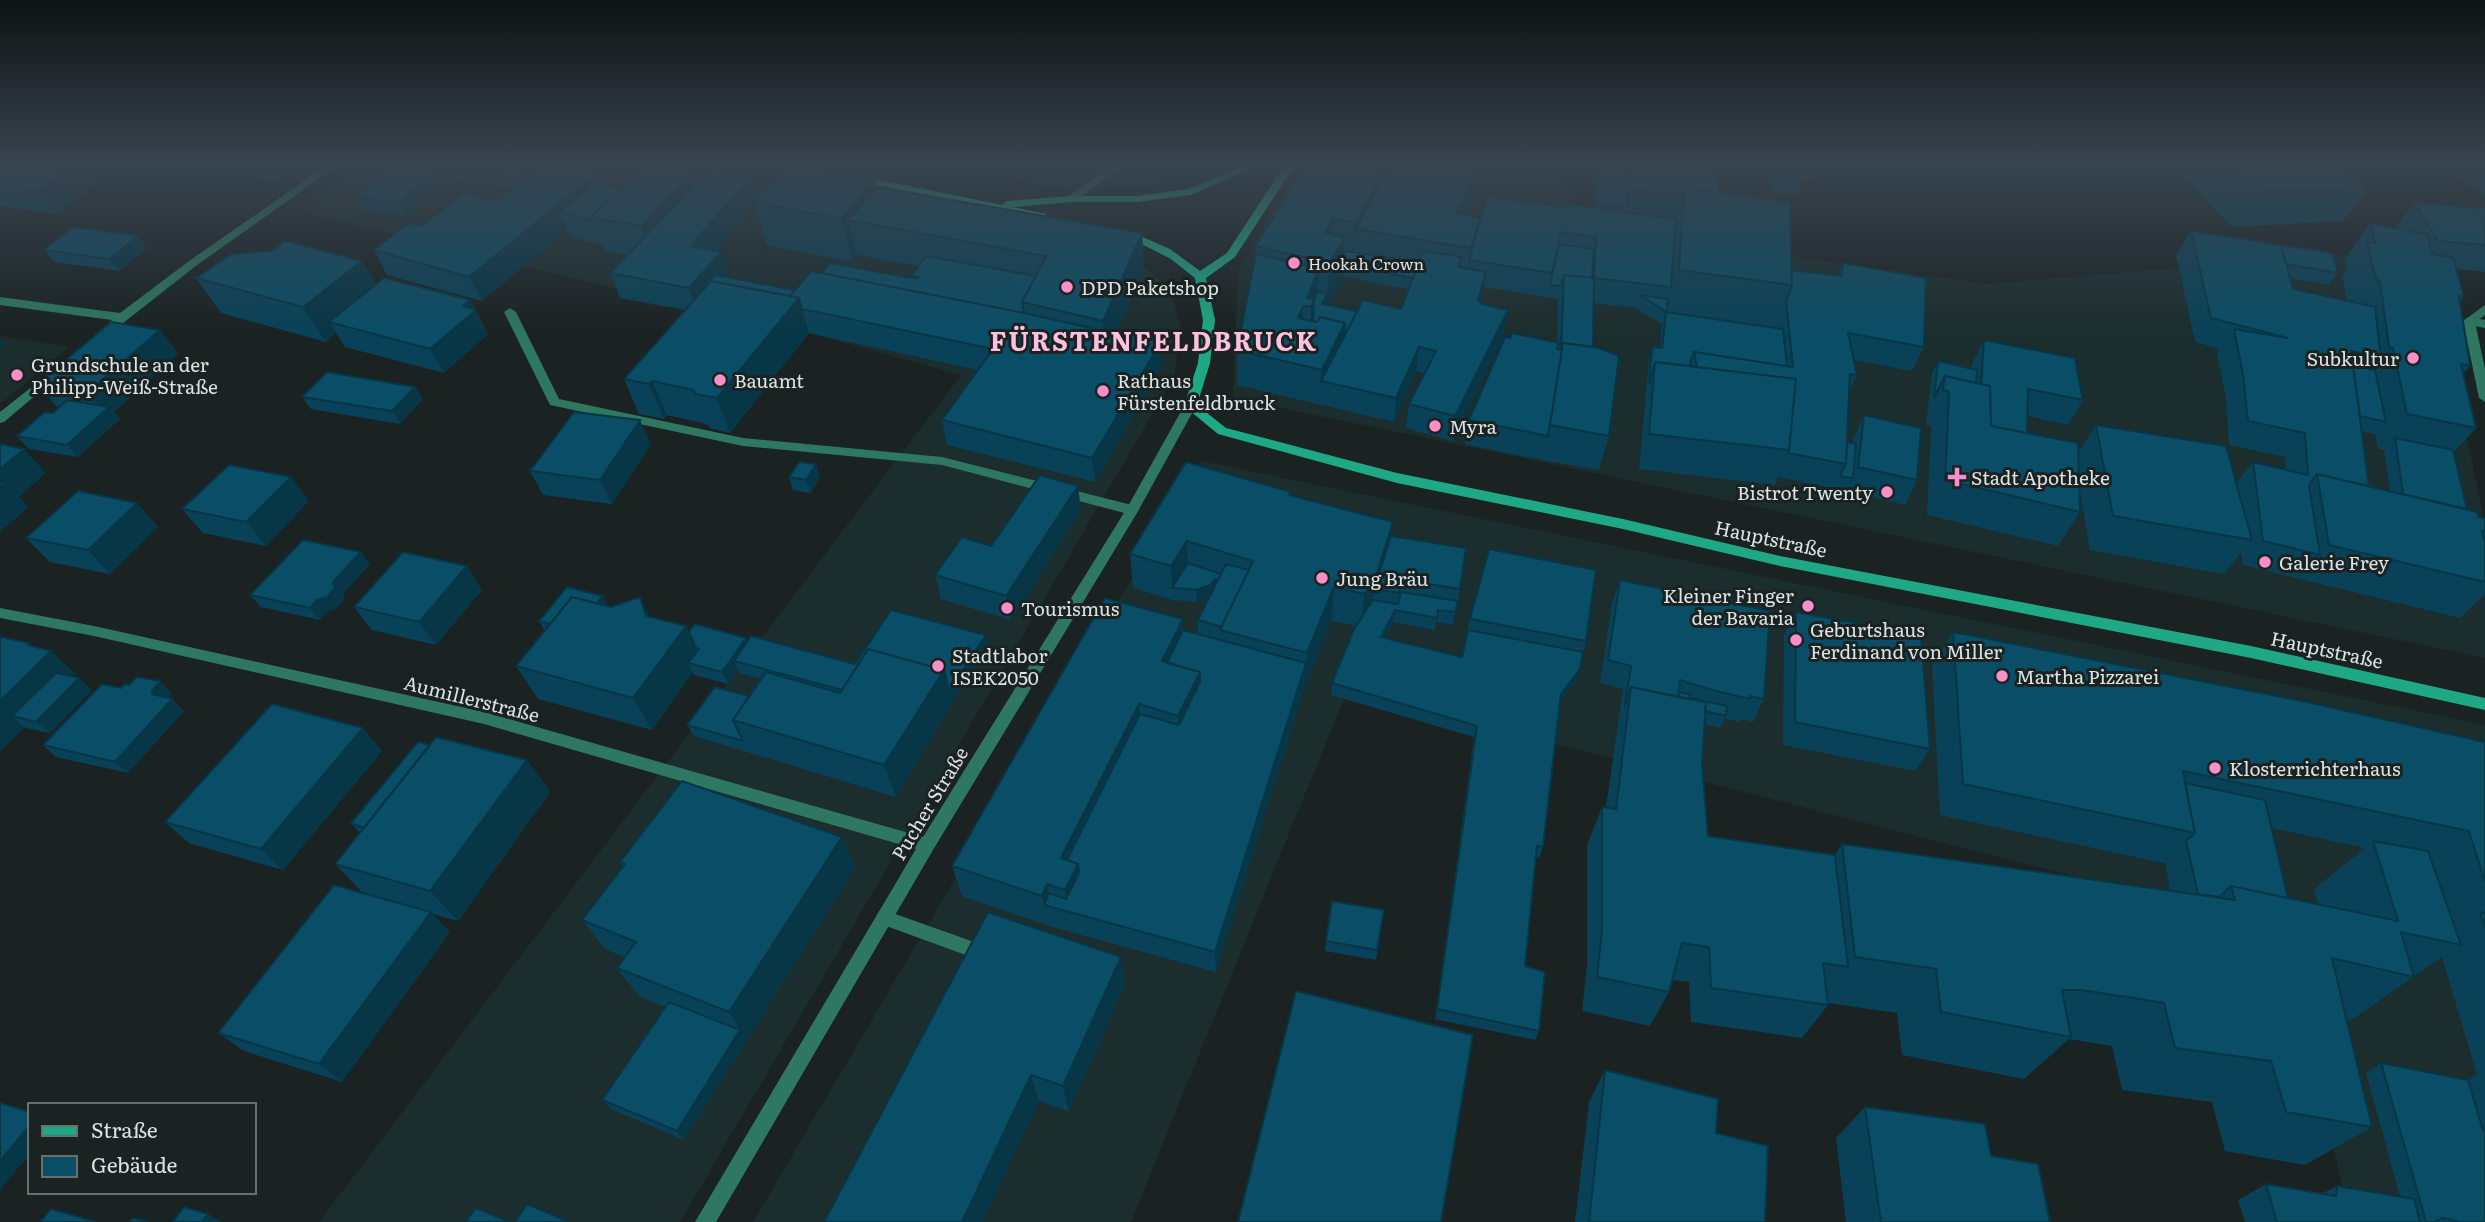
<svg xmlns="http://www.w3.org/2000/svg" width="2485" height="1222" viewBox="0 0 2485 1222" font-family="Literata,serif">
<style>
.built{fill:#1c2d2d}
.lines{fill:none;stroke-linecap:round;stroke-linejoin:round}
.lane{fill:#2e7760;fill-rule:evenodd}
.street{fill:#2e7760;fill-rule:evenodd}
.secondary{fill:#1fa884;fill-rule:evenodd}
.wall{fill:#094258;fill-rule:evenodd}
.shaded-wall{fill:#073647}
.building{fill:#0a4d66;stroke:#073647;stroke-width:2}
.poi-dot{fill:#f98fc8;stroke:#1a2222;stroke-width:2.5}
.labels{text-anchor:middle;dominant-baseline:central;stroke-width:6;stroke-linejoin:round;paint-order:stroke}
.far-poi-label{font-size:16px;fill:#dde3e3;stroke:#1a2222;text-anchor:start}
.poi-label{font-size:19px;fill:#dde3e3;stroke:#1a2222;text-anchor:start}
.street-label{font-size:19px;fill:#dde3e3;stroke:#1a2222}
.district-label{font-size:26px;font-weight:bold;letter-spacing:2px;fill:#fdc0de;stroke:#1a2222}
</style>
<rect width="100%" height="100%" fill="#1a2222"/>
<path class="built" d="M363,163H677L1124,256L1152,272L1170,291L1181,326L1174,377L680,1222H319L961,375L809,333L724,315L299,211Z
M920,163H1239L1216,175L1138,188L1060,189Z
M1302,163H1534L1560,166L1576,202L1572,226L1986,284L2393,250L2438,294L2485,525V658L1233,398L1238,271Z
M0,336L69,347L0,404Z
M1201,461L2485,725V1222H2350L2285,930L1347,691L1131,1222H753Z"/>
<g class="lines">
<path class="lane" d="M1116,163L1120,164V168L1075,201H1067V197Z
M510,308L516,312L559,399L743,438L942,457L1132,505L1139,510L1132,515L942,465L743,446L550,405L504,312Z
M2469,317L2485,320V328L2465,324L2463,321Z
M884,910L991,948L993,954L991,960L985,962L878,923L876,918L878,913Z"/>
<path class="street" d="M330,163H341L197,265L104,338H96L94,335L112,320L0,305V297L120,313L189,261Z
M2485,305V315L2475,322L2485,369V402L2479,398L2463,321Z
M52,371L58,375L56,378L4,422L0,423V412Z
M1190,402L1196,406L1137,513L933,850L716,1222H695L916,849L484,724L94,636L0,618V608L94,626L484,712L923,837L1127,508L1184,406Z"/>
<path class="secondary" d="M775,163H797L811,167C803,172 783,168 775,163Z
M1250,163H1263L1191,195L1137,202H1071L1012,207L1046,214V218L1042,219L856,181L851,178L856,175L1002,205L1007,201L1071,196H1137L1189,189Z
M1286,163H1296L1235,257L1206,278L1215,320L1210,363L1197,405L1226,428L1397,473L1623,519L1780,556L2251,646L2485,698V710L2251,658L1780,566L1623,529L1397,483L1218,434L1184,406L1198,363L1203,320L1195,278L1171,259L1122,234L1127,231L1131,232L1170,249L1200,271L1227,253Z"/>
</g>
<path class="wall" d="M0,163H101L109,174L58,214L0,206Z
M244,163H310L283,183L253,178Z
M394,163L632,175L617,188L621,189L650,163H709L711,168L754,175L760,195L877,187L1142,233L1144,268L1117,332L1161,342L1162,367L1095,482L947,445L942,420L978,370L809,333L730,433L710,428L707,424L667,415L664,419L639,414L624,379L685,310L620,298L610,273L627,255L606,251L603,245L570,237L567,230L482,301L387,275L374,250L421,226L496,201L512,189L447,178L406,216L362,209L355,196ZM755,206L767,245L852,262L857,255L919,266L912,276L913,278L822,273L795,290L728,277L729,276L716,251Z
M963,163H1043L1025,179Z
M1105,163H1225L1214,169L1203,172L1173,166L1157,180Z
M1306,163H1561L1556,183L1482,173L1480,184L1466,215L1480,218L1479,227L1566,208L1594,207L1596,163H1716L1718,192L1791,270L1838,276L1843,263L1924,347L1912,371L1854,360L1857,375L1849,392L1847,442L1853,443V439L1864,415L1917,480L1905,505L1847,491L1778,477L1775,485L1639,469L1649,360L1652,347L1660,348L1662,324L1635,308L1594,303L1593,347L1609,436L1599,470L1542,460L1465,444L1469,420L1510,338L1557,342L1558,299L1484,287L1480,303L1504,335L1452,441L1406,428L1409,404L1424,373L1416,371L1394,422L1237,385V350L1256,254V246ZM1342,276L1408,289L1401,309L1357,311L1327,305L1342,280Z
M1769,163H1821L1815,179L1803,178L1797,194L1772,192L1768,167Z
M2169,163H2383L2345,167L2368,187L2343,221L2233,227Z
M2470,163H2485V198L2459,177Z
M2414,202L2485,209V272L2456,269L2464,297L2460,303L2470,366L2463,374L2476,428L2453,453L2467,509L2478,517L2485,518V594L2460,618L2243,565L2241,553L2224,574L2090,550L2080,491V512L2058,546L1927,515L1931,429V426L1926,425L1932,373L1938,361L1971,369L1972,364L1984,340L2083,400L2068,425L2028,416L2027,434L2078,453L2096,425L2236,483L2253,462L2286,470L2285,457L2229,445L2226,399L2217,353L2220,349L2195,342L2176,255L2191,231L2338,273L2329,285L2290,278L2293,289L2347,301L2342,276L2347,269L2345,258L2370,223L2398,229L2396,226ZM2362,431L2375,434L2378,449L2384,450L2390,491L2369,486Z
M138,236L147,248L119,271L54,262L44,250Z
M196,278L376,285L470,300L488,334L444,373L345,347L336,333L326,342L221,313Z
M160,330L178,354L114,412L120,419L78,457L29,449L17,436L53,413L58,408L37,384Z
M415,387L423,399L400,424L311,409L302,397Z
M651,444L612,504L543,495L530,471Z
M789,477H820L811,493L793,490Z
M1291,492V495L1392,536L1460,589L1453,625L1436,622L1435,630L1393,622L1385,638L1462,657L1470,619L1586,641L1576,681L1560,703L1543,847L1539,858L1536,857L1525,966L1539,1031L1535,1040L1435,1019L1474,737L1331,695L1332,683L1356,626L1332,621L1305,686L1216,972L1049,926L962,896L952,866L1183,619V630L1198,634V620L1209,598L1197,602L1173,600L1133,588L1130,554Z
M309,501L266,546L203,533L182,509Z
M137,503L158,527L110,574L50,562L26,538Z
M1081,510L1011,620L941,599L935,575Z
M370,564L343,594L344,600L336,609L326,612L320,620L261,607L250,595Z
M1620,580L1764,699L1753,722L1741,719L1740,722L1725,718L1720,728L1704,724L1702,764L1708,836L1835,855L1842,844L2170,891L2165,862L2163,863L1940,815L1932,666L1953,632L2485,742V1222H2245L2238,1200L2266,1184L2323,1193L2337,1186L2400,1196L2366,1073L2381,1063L2468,1080L2477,1075L2442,957L2350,1021L2347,1020L2372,1127L2305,1165L2225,1151L2212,1102L2122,1090L2112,1046L2069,1039L2024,1079L1902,1055L1897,1013L1828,1003V1005L1802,1038L1691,1022L1689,982L1673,980L1669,992L1650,1026L1582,1011L1587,965V845L1602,807H1606L1623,689L1600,683L1612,604ZM2272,828L2365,848L2314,889L2318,905L2288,898Z
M482,590L436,645L372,630L354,607Z
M608,606L686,626L689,632L746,638L748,642L855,664L989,647L952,703L896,797L694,736L687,725L749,696L761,679L740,673L738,670L728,684L694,675L693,672L652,730L538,699L516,666L545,631L539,621Z
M1796,612L1930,749L1915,771L1783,745L1784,635Z
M0,637L34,647L76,674L73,677L79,678L92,690L50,733L26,728L24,727L0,751Z
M172,693L168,698L172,699L184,711L128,773L56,757L43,745Z
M430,745L527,760L550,792L458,921L432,914L450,932L342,1082L244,1051L218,1033L363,893L335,864L360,833L351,823Z
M382,751L283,870L189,843L165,822Z
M842,837L855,868L684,1140L611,1109L602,1100L665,1007L639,996L617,968L624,957L605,949L582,920L623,866L620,862Z
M1384,910L1376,960L1325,951L1326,941Z
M1121,957L1125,985L1069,1112L1039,1101L824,1222Z
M1605,1070L1716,1133L1765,1222H1575L1589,1102Z
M1865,1107L1991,1156L2050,1222H1846L1836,1138Z"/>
<path class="shaded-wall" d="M76,163H101L109,174L58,214L39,190Z
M271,163H310L283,183Z
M538,163H546L527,191L521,179Z
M609,163H627L632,175L581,218L560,213L567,230L482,301L469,277Z
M702,163H709L719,191L654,261L641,226Z
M1023,163H1043L1025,179Z
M1156,163H1173V166L1157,180Z
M1203,163H1225L1214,169L1203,172Z
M1388,163H1406L1356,229L1352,266L1355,223Z
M1480,163H1483L1480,184L1452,247L1456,213Z
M441,166L447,178L406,216L399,203Z
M754,175L761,199L754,202L755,206L699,270L690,246Z
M875,179L885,221L848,220L857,255L852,262L841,219Z
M1333,218L1330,261L1325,232Z
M1142,233L1144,268L1107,356L1103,321Z
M138,236L147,248L119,271L109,259Z
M1345,237L1342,280L1321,316L1322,304L1327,294L1329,263Z
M721,252L729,276L698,313L689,288Z
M362,261L383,296L329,322L336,333L326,342L303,307Z
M1319,269L1317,304L1312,334L1309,342L1311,307L1307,298Z
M1486,272L1482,297L1474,324L1478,300Z
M799,298L809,333L730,433L717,398Z
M470,300L488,334L444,373L430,349L463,306Z
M1303,306L1302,341L1298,318Z
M1508,310L1504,335L1452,441L1455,416Z
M1345,323L1344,345L1321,381L1322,370Z
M160,330L178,354L114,412L120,419L78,457L67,445L103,412L87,393Z
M0,340L5,346L0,350Z
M1161,342L1162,367L1095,482L1092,458Z
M1419,347L1416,371L1394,422L1396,398Z
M652,381L667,415L664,419L649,384Z
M415,387L423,399L400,424L392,411Z
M640,420L651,444L612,504L600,480Z
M24,449L46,473L19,497L29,507L0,532V469Z
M816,464L820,477L811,493L806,480Z
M291,477L309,501L266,546L246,522Z
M1078,486L1081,510L1011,620L1006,596Z
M137,503L158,527L110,574L88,550Z
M1393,522L1389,556L1374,589L1375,579Z
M1187,541L1188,576L1172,588L1171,566Z
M361,552L370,564L343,594L344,600L336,609L326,612L320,620L310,608Z
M467,566L482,590L436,645L419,622Z
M1216,579L1217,591L1210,597L1197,602L1196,590Z
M1375,579L1372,612L1361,628L1364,594Z
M1334,587L1332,621L1305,686L1216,972L1215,952L1306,663L1307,653Z
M603,596L609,608L576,631Z
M640,597L657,630L646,616Z
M1395,610L1393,622L1379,649L1381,637Z
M1183,619L1185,653L1174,675L1162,661Z
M686,626L702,660L688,663L693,672L652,730L633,698Z
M986,635L989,647L952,703L896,797L884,765L944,670Z
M746,638L751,650L734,661L738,670L728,684L722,672Z
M30,643L45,657L51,651L76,674L30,720L12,716L24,727L0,751V701Z
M1580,669L1576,681L1557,706L1561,694Z
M1200,672L1201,705L1180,748L1178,716Z
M79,678L92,690L50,733L36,722Z
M160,681L172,693L165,701L152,694V691Z
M172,699L184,711L128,773L115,762Z
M1139,704L1142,736L1069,912L1065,890L1061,858Z
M363,728L382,751L283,870L261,849Z
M527,760L550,792L458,921L430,891Z
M842,837L855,868L684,1140L677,1131L740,1030L729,1012Z
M1047,884L1052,908L1044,905L1042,896Z
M431,912L450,932L342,1082L319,1064Z
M1121,957L1125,985L1069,1112L1063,1086Z
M1031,1075L1039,1101L983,1222H962Z
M30,1125V1154L0,1190V1161Z
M208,1214L223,1222H202Z"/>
<path class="building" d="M0,163H76L39,190L0,185Z
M394,163H538L521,179L441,166L399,203L355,196Z
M546,163H609L469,277L374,250L409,223L421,226L465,193L496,201Z
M650,163H702L641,226L591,217Z
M790,163L875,179L841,219L754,202Z
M1306,163H1388L1355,223L1333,218L1325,232L1345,237L1329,263L1256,246Z
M1392,163H1480L1456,213L1480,218L1471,248L1356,229Z
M1499,163H1560L1558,171Z
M1598,163H1627V207L1597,204Z
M1632,163H1716L1718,192L1684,188L1682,195L1632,190Z
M1779,163H1804L1806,170L1780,168Z
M2224,163H2340L2368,187L2255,192Z
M711,168L754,175L690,246L721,252L689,288L610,273Z
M594,183L621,189L591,217L593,221L560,213Z
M877,187L1142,233L1103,321L1022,302L1046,256L848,220Z
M1684,188L1790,202L1792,285L1679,270Z
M1487,196L1567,208V204L1676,219L1671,287L1594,278L1596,237L1561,232L1552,273L1469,260Z
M2414,202L2485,209V245L2438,241Z
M2370,223L2428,235L2432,254L2453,258L2464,297L2459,296L2470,366L2461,364L2476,428L2407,414L2393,348L2389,347L2380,281L2376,280L2367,242L2375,243Z
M74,227L138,236L109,259L44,250Z
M2191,231L2281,245L2293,289L2375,307L2381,358L2351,351L2369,486L2317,474L2309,485L2320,555L2263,541L2253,462L2308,475L2305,433L2248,421L2243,375L2234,329L2288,338L2211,318Z
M285,241L362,261L303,307L196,278L232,254L272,251Z
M1559,244L1594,249L1592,278L1564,275L1561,286L1550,285Z
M2275,244L2332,253L2338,273L2286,264L2281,245Z
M1344,251L1419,262L1413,278L1343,264Z
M1423,251L1462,257L1458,267L1486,272L1478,300L1482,304L1508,310L1455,416L1409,404L1436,351L1419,347L1396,398L1321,381L1363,300L1401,309Z
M1256,254L1319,269L1307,298L1314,299L1311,307L1303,306L1298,318L1317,322L1320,317L1345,323L1322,370L1237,350Z
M926,256L1036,276L1022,302L1024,313L822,273L830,263L917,279L919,277L912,276Z
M1843,263L1926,278L1924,347L1848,333L1857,375L1850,374L1846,464L1788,453L1789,450L1796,379L1697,367L1694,352L1793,367L1786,301L1792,285L1791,270L1842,276Z
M811,271L1024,313L1104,331L1105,329L1161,342L1092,458L942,420L993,349L802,309L799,298L790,296Z
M715,275L795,290L790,296L711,281L695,298Z
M1564,275L1594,278L1593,347L1563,343L1548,436L1469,420L1505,337L1510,338L1512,333L1559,343L1557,349L1561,350Z
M384,278L470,300L463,306L476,310L430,349L329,322Z
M711,281L799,298L717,398L696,394L693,390L652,381L649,384L624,379Z
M1318,291L1327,294L1322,304L1357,311L1345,335V323L1320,317L1317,322L1313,321L1314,300Z
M1639,295L1668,299L1667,312Z
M1666,312L1783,329L1787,366L1694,352L1690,363L1691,366L1655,362L1649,384L1652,347L1662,348Z
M111,322L160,330L87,393L37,384Z
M1984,340L2075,358L2083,400L2028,389L2027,433L1991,426L1990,386L1981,384Z
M1563,343L1596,347L1619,356L1609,436L1550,425Z
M1938,361L1977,370L1976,383L1945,376L1934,398Z
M1655,362L1796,379L1789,450L1649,434Z
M2353,365L2375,370L2386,422L2360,416Z
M327,372L415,387L392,411L302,397Z
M1945,376L1990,386L1991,426L2078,443L2080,512L1945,480L1949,395L1948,391L1943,390Z
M67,400L109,407L67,445L17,436L45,412L53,413Z
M574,412L640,420L600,480L530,471Z
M1864,415L1921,428L1917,480L1858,467Z
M2096,425L2226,446L2252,540L2113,516Z
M2395,438L2453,450L2467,509L2403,494Z
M1847,442L1856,444L1853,478L1840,476L1846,464Z
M0,444L24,449L0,469Z
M799,462L816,464L806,480L789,477Z
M1186,462L1291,492L1289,495L1393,522L1375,579L1364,594L1334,587L1307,653L1220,630L1253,561L1187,541L1171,566L1130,554Z
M229,465L291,477L246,522L182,509Z
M2317,474L2477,512L2478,517L2485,518V531H2482L2485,542V582L2329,545Z
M1040,475L1078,486L1006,596L935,575L962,537L991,546Z
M0,481L5,483L0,487Z
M78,491L137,503L88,550L26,538Z
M1391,536L1466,548L1460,589L1402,580L1399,593L1374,589Z
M303,540L361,552L333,582L335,588L327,597L317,600L310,608L250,595Z
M1489,549L1596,570L1586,641L1470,619Z
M403,552L467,566L419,622L354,607Z
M1188,563L1221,574L1218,579H1216L1210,585L1196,590L1172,588Z
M1226,564L1249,570L1221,627L1198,620Z
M1620,580L1770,611L1764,699L1750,696V699L1716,691L1680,680L1678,697L1631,687L1625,705L1631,666L1608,660Z
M567,587L603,596L597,603L572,597L550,624L539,621Z
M1401,592L1458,601L1455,612L1438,610L1437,618L1395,610L1381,637L1462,657L1468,630L1583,652L1580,669L1561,694L1543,847L1537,846L1525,966L1545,972L1539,1031L1437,1009L1477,726L1332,683L1354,629L1373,600L1398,604Z
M572,597L611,607L640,597L646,616L686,626L633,698L516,666Z
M1105,598L1183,619L1162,661L1200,672L1178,716L1139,704L1061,858L1078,864L1065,890L1047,884L1042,896L952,866Z
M891,610L986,635L949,691L944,670L868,649L842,690L734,661L751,636L855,664Z
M1796,612L1921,635L1930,749L1795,722Z
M695,624L746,638L722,672L688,663L699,649L696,648L689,632Z
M1183,630L1306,663L1215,952L1044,905L1049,893L1066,899L1079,873L1078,864L1067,860L1140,714L1179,725L1200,682V672L1167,663Z
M1953,632L2307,702L2485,742V882L2469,831L2183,771L2195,833L1963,784Z
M0,637L30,643L28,645L51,651L0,701Z
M868,649L944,670L884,765L733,720L766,672L840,693Z
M56,673L79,678L36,722L12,716Z
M137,677L160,681L152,691H155L152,694L172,699L115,762L43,745L102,684L121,688L125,684L129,685Z
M715,687L749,696L733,720L743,741L687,725Z
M1631,687L1706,702L1702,764L1708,836L1835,855L1848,967L1823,963L1828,1005L1711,988L1709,947L1682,943L1669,992L1597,977L1602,929V807L1616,809Z
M1679,692L1690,694V698L1727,706L1726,716L1705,711L1706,702L1678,697Z
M272,704L363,728L261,849L165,822Z
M436,737L527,760L430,891L335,864Z
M418,742L430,745L364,828L351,823Z
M682,781L842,837L729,1012L617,968L636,942L582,920L625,864L620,862Z
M2185,783L2265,800L2288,898L2231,886L2219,897L2198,894L2186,841L2195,833Z
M2373,841L2428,851L2461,945L2401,932L2414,977L2332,958L2372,1127L2286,1112L2271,1061L2175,1048L2164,1003L2082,990H2062L2071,1037L1941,1012L1936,969L1855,957L1842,844L2235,900L2231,886L2398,921Z
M334,885L431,912L319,1064L218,1033Z
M1332,901L1384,910L1377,950L1326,941Z
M988,912L1121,957L1063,1086L1031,1075L962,1222H824Z
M2480,912L2485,914V928Z
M1296,991L1473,1035L1441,1222H1238Z
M669,1002L740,1030L677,1131L602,1100Z
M2381,1063L2468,1080L2483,1130L2485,1131V1222H2460L2443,1218L2434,1222H2426Z
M1605,1070L1718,1099L1716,1133L1768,1146L1765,1222H1589Z
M0,1103L30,1112V1125L0,1161Z
M1865,1107L1985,1124L1991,1156L2038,1164L2050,1222H1881Z
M2266,1184L2336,1196L2337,1186L2414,1199L2420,1222H2277Z
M527,1204L569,1222H515Z
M184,1207L208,1214L202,1222H173Z
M476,1208L510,1222H465Z
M51,1209L96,1222H40Z
M133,1218L148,1222H129Z
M2443,1218L2460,1222H2444Z"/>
<linearGradient id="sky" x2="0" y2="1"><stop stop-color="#0e1313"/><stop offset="0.49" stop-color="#38444f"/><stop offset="1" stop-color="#38444f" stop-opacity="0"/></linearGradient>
<rect width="2485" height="334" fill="url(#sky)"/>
<g class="poi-dot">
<circle cx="1294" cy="263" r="7"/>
<circle cx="1067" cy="287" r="7"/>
<circle cx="2413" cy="358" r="7"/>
<circle cx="17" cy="375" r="7"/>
<circle cx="720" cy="380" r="7"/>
<circle cx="1103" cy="391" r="7"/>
<circle cx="1435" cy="426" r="7"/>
<path d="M1953.5 466.5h7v7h7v7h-7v7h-7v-7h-7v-7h7z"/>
<circle cx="1887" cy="492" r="7"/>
<circle cx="2265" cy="562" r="7"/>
<circle cx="1322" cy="578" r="7"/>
<circle cx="1808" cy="606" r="7"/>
<circle cx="1007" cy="608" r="7"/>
<circle cx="1796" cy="640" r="7"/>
<circle cx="938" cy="666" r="7"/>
<circle cx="2002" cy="676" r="7"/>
<circle cx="2215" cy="768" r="7"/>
</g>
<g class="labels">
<g class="far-poi-label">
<text x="1308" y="263">Hookah Crown</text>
</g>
<g class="poi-label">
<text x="1081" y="287">DPD Paketshop</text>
<text x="2399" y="358" text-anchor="end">Subkultur</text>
<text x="31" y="364">Grundschule an der<tspan x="31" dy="22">Philipp-Weiß-Straße</tspan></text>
<text x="734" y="380">Bauamt</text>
<text x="1117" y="380">Rathaus<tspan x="1117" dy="22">Fürstenfeldbruck</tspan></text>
<text x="1449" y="426">Myra</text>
<text x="1971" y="477">Stadt Apotheke</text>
<text x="1873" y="492" text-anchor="end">Bistrot Twenty</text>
<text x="2279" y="562">Galerie Frey</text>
<text x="1336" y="578">Jung Bräu</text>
<text x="1794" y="595" text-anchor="end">Kleiner Finger<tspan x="1794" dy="22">der Bavaria</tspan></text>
<text x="1021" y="608">Tourismus</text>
<text x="1810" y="629">Geburtshaus<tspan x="1810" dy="22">Ferdinand von Miller</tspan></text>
<text x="952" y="655">Stadtlabor<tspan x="952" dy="22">ISEK2050</tspan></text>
<text x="2016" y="676">Martha Pizzarei</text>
<text x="2229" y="768">Klosterrichterhaus</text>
</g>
<g class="street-label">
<text transform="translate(1771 538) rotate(12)">Hauptstraße</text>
<text transform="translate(2327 649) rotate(12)">Hauptstraße</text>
<text transform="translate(472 698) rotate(14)">Aumillerstraße</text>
<text transform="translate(929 803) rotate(-59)">Pucher Straße</text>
</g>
<g class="district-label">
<text x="1154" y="339">FÜRSTENFELDBRUCK</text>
</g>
</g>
<rect x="28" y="1103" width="228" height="91" fill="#1a2222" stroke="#686f6f" stroke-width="2"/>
<rect x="42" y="1126" width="35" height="10" fill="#1fa884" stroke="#686f6f" stroke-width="2"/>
<text x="91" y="1138" font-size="21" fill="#dde3e3">Straße</text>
<rect x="42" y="1156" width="35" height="21" fill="#0a4d66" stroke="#686f6f" stroke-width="2"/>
<text x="91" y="1173" font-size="21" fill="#dde3e3">Gebäude</text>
</svg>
